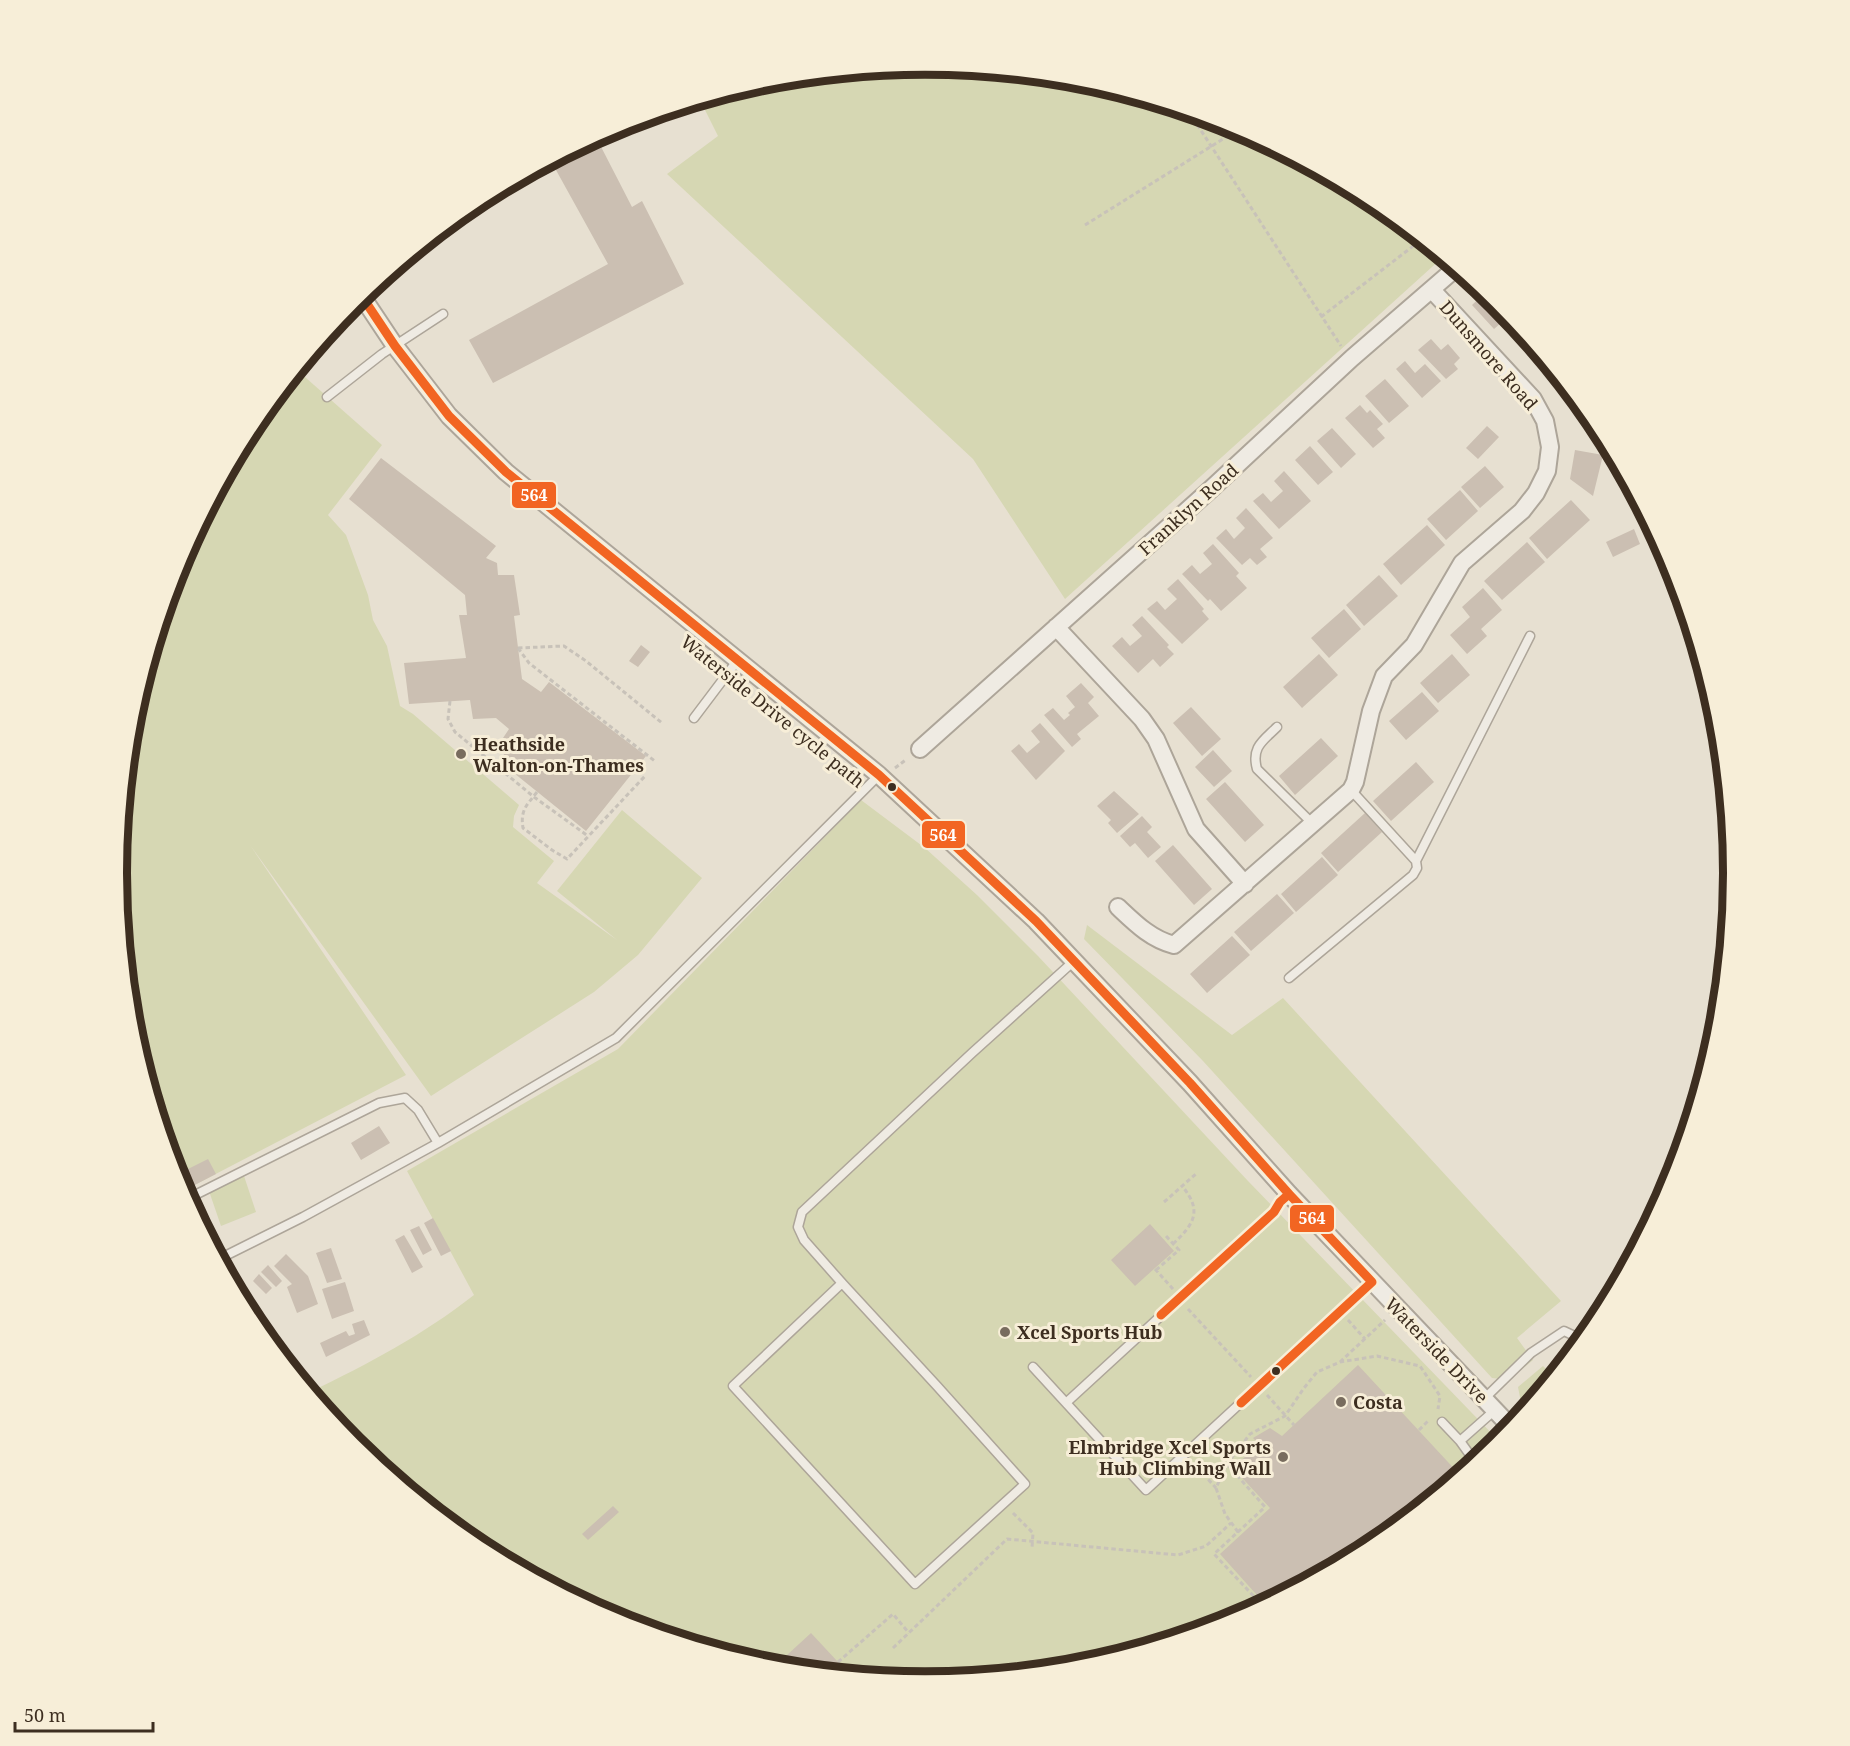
<svg xmlns="http://www.w3.org/2000/svg" width="1850" height="1746" viewBox="0 0 1850 1746" font-family="'Noto Serif',serif">
<style>
.green{fill:#d6d7b3}
.building{fill:#cbbfb2}
.lines{fill:none;stroke-linecap:round;stroke-linejoin:round}
.service-casing{stroke:#ada599;stroke-width:11}
.minor-casing{stroke:#ada599;stroke-width:20}
.path{stroke:#c8c2b9;stroke-width:3;stroke-dasharray:4.5 3;stroke-linecap:butt}
.service{stroke:#efebe3;stroke-width:8}
.minor{stroke:#efebe3;stroke-width:16}
.bus-1-casing{stroke:#f7eed8;stroke-width:14}
.bus-1{stroke:#f26522;stroke-width:9}
.poi-dot{fill:#786c5e;stroke:#f7eed8;stroke-width:2}
.bus-dot{fill:#3d2e20;stroke:#f7eed8;stroke-width:2}
.labels{text-anchor:middle;dominant-baseline:central;stroke-width:6;stroke-linejoin:round;paint-order:stroke}
.street-label{font-size:18px;fill:#3d2e20;stroke:#f7eed8}
.poi-label{font-size:18px;font-weight:bold;fill:#3d2e20;stroke:#f7eed8;text-anchor:start}
.rim{fill:none;stroke:#3d2e20;stroke-width:8}
.line-badge{stroke:#f7eed8;stroke-width:2}
.badge-label{font-size:16px;text-anchor:middle;font-weight:bold;fill:#fff}
</style>
<rect width="100%" height="100%" fill="#e7e0d1"/>
<path class="green" d="M925,65L1083,80L1235,126L1374,201L1443,257L1065,599L973,459L667,174L718,136L700,100L768,80Z
M297,370L382,445L328,515L346,535L368,595L373,620L387,646L400,706L413,714L519,805L514,816L513,827L554,861L537,883L617,940L557,891L622,810L702,878L638,955L594,992L431,1096L250,845L406,1075L183,1191L178,1182L132,1030L117,873L132,715L178,563L253,424Z
M861,800L925,848L977,895L1038,956L1248,1181L1499,1441L1496,1445L1374,1545L1234,1620L1082,1666L925,1681L767,1666L615,1620L476,1545L353,1444L310,1392C368,1364 423,1335 474,1295L407,1171L618,1049Z
M1087,925L1232,1035L1283,998L1561,1301L1517,1338L1533,1360L1509,1380L1492,1378L1203,1061L1084,939Z
M244,1176L256,1212L221,1226L209,1191Z
M1543,1366L1553,1376L1523,1413L1518,1387Z"/>
<path class="building" d="M596,137L632,207L642,201L684,284L493,383L469,340L608,264L551,161Z
M1486,292L1497,302L1509,316L1494,329L1472,305Z
M1431,339L1441,350L1448,344L1460,358L1454,364L1458,369L1446,379L1418,350Z
M1405,361L1415,373L1425,364L1441,381L1422,398L1396,369Z
M1385,379L1409,406L1389,423L1365,396Z
M1360,405L1367,413L1370,410L1383,424L1377,429L1385,438L1373,448L1345,418Z
M1487,426L1499,437L1478,459L1466,448Z
M1332,428L1356,454L1341,468L1317,441Z
M1310,446L1333,472L1318,485L1295,460Z
M1575,450L1603,455L1593,496L1570,479Z
M381,458L496,546L486,558L497,563L498,575H514L520,615L514,616L522,679L541,692L549,682L646,756L586,831L499,761L508,749L501,741L509,729L496,718L473,719L470,700L409,704L404,663L466,658L459,615H467L465,595L349,499Z
M1485,466L1504,487L1480,508L1461,487Z
M1284,471L1311,501L1279,529L1253,501L1263,493L1271,502L1283,491L1274,481Z
M1460,490L1478,511L1446,540L1427,519Z
M1571,500L1590,520L1547,559L1529,538Z
M1246,508L1273,538L1260,549L1267,557L1257,565L1250,558L1242,565L1216,538L1226,529L1234,539L1245,528L1236,518Z
M1427,525L1445,545L1401,585L1383,564Z
M1634,529L1640,544L1613,557L1606,542Z
M1527,542L1545,562L1502,600L1484,581Z
M1213,544L1239,573L1236,576L1247,588L1221,611L1210,599L1208,601L1182,574L1192,565L1200,574L1212,564L1203,553Z
M1379,575L1398,596L1364,626L1346,605Z
M1178,579L1204,609L1202,611L1209,619L1182,644L1147,609L1157,601L1165,610L1177,599L1167,589Z
M1483,588L1502,610L1481,629L1487,636L1467,654L1450,635L1470,617L1462,607Z
M1344,609L1361,629L1329,658L1311,638Z
M1142,616L1169,645L1167,647L1174,654L1160,667L1153,659L1138,673L1112,646L1122,637L1130,646L1142,636L1132,625Z
M641,645L650,652L638,667L629,661Z
M1319,654L1338,675L1302,708L1283,687Z
M1452,654L1470,675L1438,703L1420,683Z
M1081,683L1094,697L1088,703L1099,716L1077,734L1081,739L1072,747L1044,715L1053,708L1064,720L1070,715L1068,713L1075,707L1066,696Z
M1422,692L1439,711L1406,740L1389,721Z
M1191,707L1221,739L1202,756L1173,723Z
M1040,723L1065,751L1036,780L1011,751L1019,744L1027,753L1040,742L1031,731Z
M1321,738L1338,756L1295,795L1279,776Z
M1213,750L1232,771L1214,787L1195,767Z
M1416,762L1434,782L1391,821L1373,801Z
M1225,782L1264,825L1245,842L1206,799Z
M1114,791L1139,814L1117,833L1108,823L1111,820L1097,806Z
M1365,813L1382,832L1338,872L1321,853Z
M1142,816L1152,827L1147,832L1161,847L1148,858L1135,843L1130,847L1120,836Z
M1173,845L1212,889L1194,905L1155,861Z
M1322,857L1338,875L1296,912L1281,894Z
M1277,894L1294,913L1251,951L1234,932Z
M1232,936L1250,955L1207,993L1190,974Z
M379,1126L390,1143L361,1160L351,1143Z
M208,1159L216,1174L183,1191L176,1175Z
M433,1218L451,1251L441,1256L424,1223Z
M1150,1224L1174,1251L1135,1286L1111,1260Z
M419,1226L432,1250L423,1255L410,1230Z
M404,1235L423,1267L412,1273L395,1240Z
M331,1248L342,1279L327,1283L316,1253Z
M286,1254L308,1276L318,1304L297,1313L287,1287L292,1284L274,1266Z
M268,1265L282,1281L276,1287L261,1272Z
M259,1274L272,1288L266,1294L253,1281Z
M345,1282L354,1311L332,1319L322,1289Z
M364,1320L370,1335L326,1357L320,1343L346,1331L349,1336L355,1334L352,1324Z
M1565,1350L1570,1356L1559,1369L1552,1362Z
M1358,1365L1460,1475L1374,1545L1265,1604L1220,1554L1270,1508L1233,1468L1259,1444L1253,1438L1270,1428L1282,1436Z
M613,1506L619,1512L588,1540L582,1534Z
M811,1633L838,1662L849,1674L774,1667Z"/>
<g class="lines">
<defs>
<path id="service" d="M327,397L382,354L443,314
M694,718L737,661
M1277,727C1263,741 1251,747 1257,769L1313,824
M1351,790L1416,861L1530,636
M1289,978L1413,875L1417,868L1416,861
M187,1199L379,1103L405,1098L418,1110L438,1143
M219,1259L303,1217L438,1143L616,1038L879,775
M842,1283L937,1386L1025,1484L915,1584L733,1386Z
M842,1283L804,1240L798,1227L802,1212L972,1053L1074,961
M1033,1367L1146,1490L1372,1282
M1484,1399L1531,1353L1564,1331L1583,1340
M1067,1402L1274,1212L1280,1202L1289,1194
M1442,1422L1460,1441L1495,1410
M1460,1441L1475,1462"/>
<path id="minor" d="M361,295L395,346L449,416L506,472L879,775L1036,921L1190,1083L1289,1194L1511,1427
M1056,627L1142,719L1156,739L1196,829L1245,884
M920,749L1211,489L1352,358L1456,268
M1118,907C1136,924 1151,939 1174,945L1351,790L1355,782L1371,711L1384,676L1414,645L1462,563L1522,511L1536,493L1547,471L1550,447L1545,421L1533,399L1432,290"/>
</defs>
<use href="#service" class="service-casing"/>
<use href="#minor" class="minor-casing"/>
<path class="path" d="M1189,112L1341,346
M1085,225L1239,129
M1321,317L1421,240
M518,648L529,663L656,762
M518,648L564,646L586,661L662,723
M450,701L448,719L455,732L534,797L588,836
M895,768L907,759
M537,792C527,805 520,810 523,828L552,850L567,859L646,775
M1164,1202L1197,1173
M1173,1244C1194,1224 1203,1211 1182,1186
M1155,1269L1173,1289
M1156,1270L1179,1250L1166,1236
M1188,1309L1251,1377
M1348,1320L1365,1339
M1340,1362L1385,1320
M1267,1395L1294,1425
M1419,1430L1428,1421
M1193,1463L1216,1488
M1227,1464L1265,1507L1214,1554L1262,1605
M1013,1513L1033,1533L1032,1548
M1238,1532L1225,1514L1216,1488L1227,1464L1250,1434L1285,1416L1304,1388L1317,1372L1340,1362L1377,1356L1420,1366L1440,1396L1438,1409
M893,1648L1007,1539L1178,1555L1206,1546L1231,1523
M838,1662L893,1614L909,1633"/>
<use href="#service" class="service"/>
<use href="#minor" class="minor"/>
<defs>
<path id="bus-1" d="M361,295L395,346L449,416L506,472L879,775L1036,921L1190,1083L1289,1194L1372,1282L1241,1403
M1161,1315L1274,1212L1280,1202L1289,1194"/>
</defs>
<use href="#bus-1" class="bus-1-casing"/>
<use href="#bus-1" class="bus-1"/>
</g>
<g class="poi-dot">
<circle cx="461" cy="754" r="6"/>
<circle cx="1005" cy="1332" r="6"/>
<circle cx="1341" cy="1402" r="6"/>
<circle cx="1283" cy="1457" r="6"/>
</g>
<g class="bus-dot">
<circle cx="892" cy="787" r="5"/>
<circle cx="1276" cy="1371" r="5"/>
</g>
<g class="labels">
<g class="street-label">
<text transform="translate(1489 355) rotate(49)">Dunsmore Road</text>
<text transform="translate(1188 509) rotate(-42)">Franklyn Road</text>
<text transform="translate(773 711) rotate(39)">Waterside Drive cycle path</text>
<text transform="translate(1437 1350) rotate(46)">Waterside Drive</text>
</g>
<g class="poi-label">
<text x="473" y="744">Heathside<tspan x="473" dy="21">Walton-on-Thames</tspan></text>
<text x="1017" y="1332">Xcel Sports Hub</text>
<text x="1353" y="1402">Costa</text>
<text x="1271" y="1447" text-anchor="end">Elmbridge Xcel Sports<tspan x="1271" dy="21">Hub Climbing Wall</tspan></text>
</g>
</g>
<path d="M0 0H1850V1746H0ZM127 873a798 798 0 1 1 1596 0a798 798 0 1 1-1596 0Z" fill="#f7eed8" fill-rule="evenodd"/>
<path class="rim" d="M127 873a798 798 0 1 1 1596 0a798 798 0 1 1-1596 0Z"/>
<g class="line-badge">
<rect x="511" y="481" width="46" height="28" rx="6" fill="#f26522"/>
<rect x="921" y="820" width="45" height="29" rx="6" fill="#f26522"/>
<rect x="1289" y="1204" width="46" height="29" rx="6" fill="#f26522"/>
</g>
<g class="badge-label">
<text x="534" y="501">564</text>
<text x="943" y="841">564</text>
<text x="1312" y="1224">564</text>
</g>
<path d="M15 1722v9h138v-9" fill="none" stroke="#3d2e20" stroke-width="3"/>
<text x="24" y="1722" font-size="18" fill="#3d2e20" stroke="#f7eed8" stroke-width="4.5" paint-order="stroke">50 m</text>
</svg>
